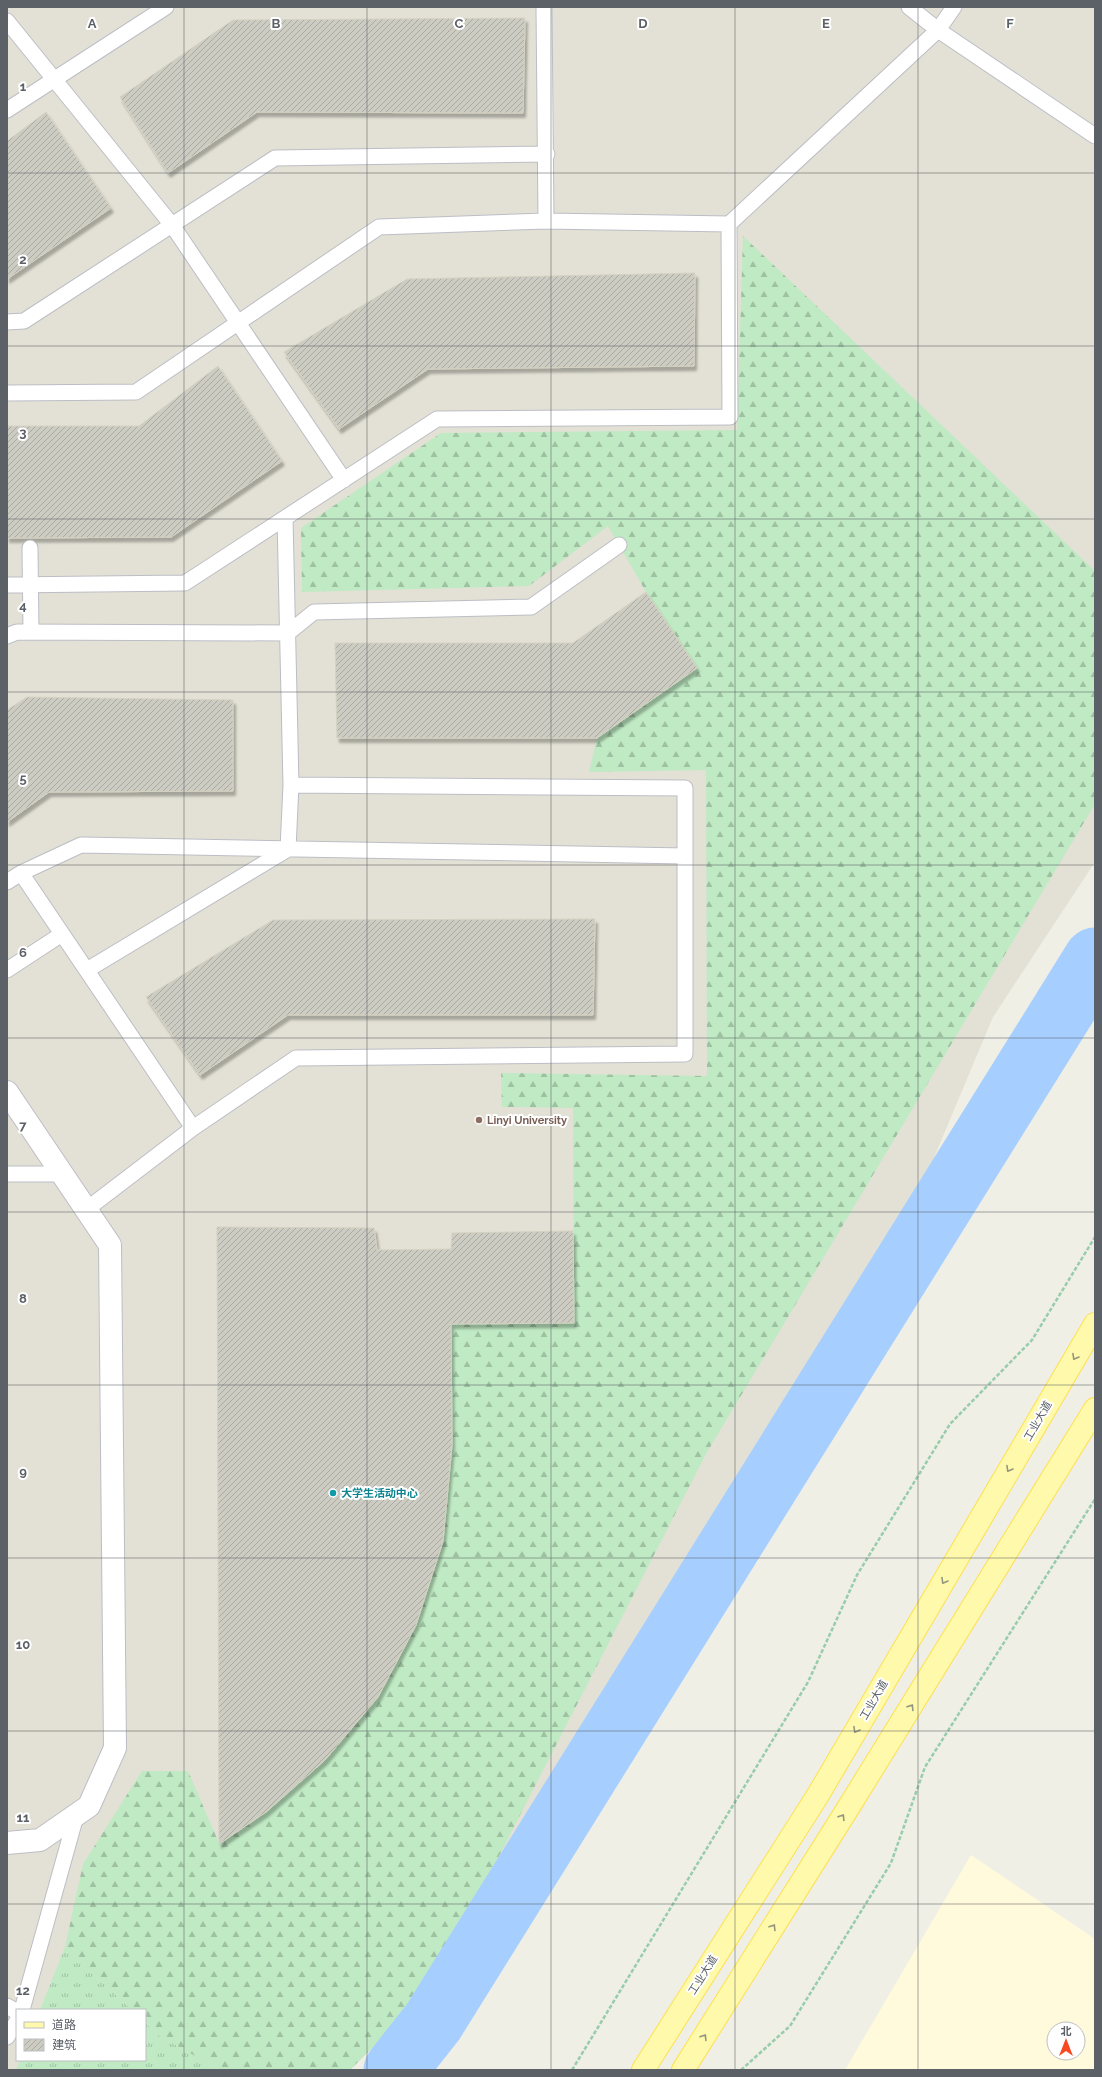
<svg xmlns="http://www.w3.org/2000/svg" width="1102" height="2077" viewBox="0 0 1102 2077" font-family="Raleway,'Noto Sans SC',sans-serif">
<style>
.commercial{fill:#fffadb;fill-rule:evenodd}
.education{fill:#e3e1d5;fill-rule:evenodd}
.grass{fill:url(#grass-tufts)}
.forest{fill:url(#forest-firs)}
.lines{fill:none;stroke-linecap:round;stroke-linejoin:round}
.river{stroke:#a6cfff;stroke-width:63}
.building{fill:url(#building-hatch);stroke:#d6d2c2;filter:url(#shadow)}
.lane-casing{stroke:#bcbec5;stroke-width:17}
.street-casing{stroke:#bcbec5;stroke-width:24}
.primary-casing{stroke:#fee050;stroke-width:24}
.path{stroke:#97ccac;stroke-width:2.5;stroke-dasharray:4 2;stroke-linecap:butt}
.lane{stroke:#fff;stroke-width:15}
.street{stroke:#fff;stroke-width:22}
.primary{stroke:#fffaab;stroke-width:22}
.oneway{stroke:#95967f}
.grid{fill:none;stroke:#5c6067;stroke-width:1;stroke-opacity:0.55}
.education-dot{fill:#8d6e63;stroke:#fff;stroke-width:1.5}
.culture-dot{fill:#0f9aa8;stroke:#fff;stroke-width:1.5}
.labels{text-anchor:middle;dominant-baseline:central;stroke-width:4;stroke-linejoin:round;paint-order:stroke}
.education-label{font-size:11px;font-weight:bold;fill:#785e54;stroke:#fff;text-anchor:start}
.street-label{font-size:11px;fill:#5c6067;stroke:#fff}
.culture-label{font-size:11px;font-weight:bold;fill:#0d838f;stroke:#fff;text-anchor:start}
.grid-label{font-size:13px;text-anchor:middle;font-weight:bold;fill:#5c6067;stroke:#fff;stroke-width:4;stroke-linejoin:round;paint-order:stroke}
</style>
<defs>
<pattern id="grass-tufts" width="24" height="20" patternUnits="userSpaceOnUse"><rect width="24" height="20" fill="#bfeac3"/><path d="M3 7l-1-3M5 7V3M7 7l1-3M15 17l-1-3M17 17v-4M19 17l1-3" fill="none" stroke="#9ec1a2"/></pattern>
<pattern id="forest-firs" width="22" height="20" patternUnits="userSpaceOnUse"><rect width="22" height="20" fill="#bfeac3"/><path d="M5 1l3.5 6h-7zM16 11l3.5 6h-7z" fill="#9ec1a2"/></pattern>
<pattern id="building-hatch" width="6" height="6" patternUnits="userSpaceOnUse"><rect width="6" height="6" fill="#cdccc3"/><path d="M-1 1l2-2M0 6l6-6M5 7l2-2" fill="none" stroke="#aaa9a2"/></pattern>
<filter id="shadow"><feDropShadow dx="2.5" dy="4.5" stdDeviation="1" flood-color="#0004"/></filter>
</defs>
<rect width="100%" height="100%" fill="#f0efe5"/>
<path class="commercial" d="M971,1855L1095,1939V2070H845ZM1054,2029H1078V2053H1054Z"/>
<path class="education" d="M7,7H1095V862L993,1017L907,1222L430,1990L350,2070H7ZM17,2010H145V2060H17Z"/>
<path class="grass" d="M65,1947L132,2010H40Z
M145,2022L158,2035L220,2070H16L20,2060H145Z"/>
<path class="forest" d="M743,236L1095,571V804L706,1454L430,1990L350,2070H220L158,2035L145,2022V2010H132L65,1947L83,1864L142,1771H188L219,1843L266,1812L325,1760L378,1697L416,1625L443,1541L452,1445L451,1324L574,1322L573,1108L502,1107L501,1073L707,1076L706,770L589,772L597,738L697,668L646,592L608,526L529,586L302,592L301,528L441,433L737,430Z"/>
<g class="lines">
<path class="river" d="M395,2070L433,2022L1095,959"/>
</g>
<path class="building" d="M525,18L523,113L257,112L168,173L120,97L233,20Z
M46,112L111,208L7,279V141Z
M695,273L694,366L428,369L339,429L284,352L407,279Z
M218,366L282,461L171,537L7,538V426H139Z
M646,592L697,668L597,738H337L335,643H573Z
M27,697L233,700V791L49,792L7,822V710Z
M595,919L593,1015H288L200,1075L146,997L273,920Z
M217,1227L374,1228L377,1250L451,1249L452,1233L573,1231L574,1323L451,1324L452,1445L443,1541L416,1625L378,1697L325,1760L266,1812L219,1844Z"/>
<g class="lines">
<defs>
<path id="lane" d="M544,7L546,221
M909,7L938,30L1095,136
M7,21L172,225L344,480
M7,110L166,7
M7,322L24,321L275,158L547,154
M7,393L136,392L379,227L546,221L729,224
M30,548L31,632
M7,585L185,583L437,419L730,417L729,224L938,30L954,7
M7,636L17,632L288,633L314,612L531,607L619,545
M21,873L81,845L685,856
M7,882L21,873L193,1128L87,1209
M7,970L62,934
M87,970L288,849L291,785
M193,1128L296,1058L685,1054V788L291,785L285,518
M7,1174H63
M7,2006L17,2012
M22,2010L76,1816
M7,2037L17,2021"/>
<path id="street" d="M7,1092L110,1245L115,1748L89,1806L40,1840L7,1843"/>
<path id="primary" d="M643,2070L818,1795L1095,1324
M683,2070L845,1813L1095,1409"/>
</defs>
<use href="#lane" class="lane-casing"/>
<use href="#street" class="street-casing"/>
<use href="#primary" class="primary-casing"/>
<path class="path" d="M572,2070L808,1682L857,1575L950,1424L1032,1340L1095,1237
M741,2070L790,2026L891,1863L925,1767L1095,1499"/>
<use href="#lane" class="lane"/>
<use href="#street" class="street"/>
<use href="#primary" class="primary"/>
</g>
<defs><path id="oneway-chevron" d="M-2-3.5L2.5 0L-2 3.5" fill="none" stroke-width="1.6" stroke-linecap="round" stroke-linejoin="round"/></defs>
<g class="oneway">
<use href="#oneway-chevron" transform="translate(1075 1357) rotate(120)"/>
<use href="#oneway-chevron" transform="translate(1009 1469) rotate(120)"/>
<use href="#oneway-chevron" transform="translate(944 1581) rotate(120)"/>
<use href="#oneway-chevron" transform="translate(911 1707) rotate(-58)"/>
<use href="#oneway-chevron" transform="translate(856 1730) rotate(120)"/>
<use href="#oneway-chevron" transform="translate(842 1817) rotate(-58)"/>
<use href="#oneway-chevron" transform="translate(773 1927) rotate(-58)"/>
<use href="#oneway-chevron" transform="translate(704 2037) rotate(-58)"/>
</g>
<path class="grid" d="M184,7V2070M367,7V2070M551,7V2070M735,7V2070M918,7V2070M7,173H1095M7,346H1095M7,519H1095M7,692H1095M7,865H1095M7,1038H1095M7,1212H1095M7,1385H1095M7,1558H1095M7,1731H1095M7,1904H1095"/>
<circle class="education-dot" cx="479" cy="1120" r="4"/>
<circle class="culture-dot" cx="333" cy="1493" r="4"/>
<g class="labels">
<g class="education-label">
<text x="487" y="1120">Linyi University</text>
</g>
<g class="street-label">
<text transform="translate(1038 1421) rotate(-60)">工业大道</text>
<text transform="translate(874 1700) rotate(-60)">工业大道</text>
<text transform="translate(703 1975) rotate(-58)">工业大道</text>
</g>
<g class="culture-label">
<text x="341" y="1493">大学生活动中心</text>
</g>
</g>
<g class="grid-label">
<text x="92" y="28">A</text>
<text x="276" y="28">B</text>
<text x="459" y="28">C</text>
<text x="643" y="28">D</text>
<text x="826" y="28">E</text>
<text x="1010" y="28">F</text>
<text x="23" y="91">1</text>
<text x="23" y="264">2</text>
<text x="23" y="437">3</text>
<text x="23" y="610">4</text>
<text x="23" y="783">5</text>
<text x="23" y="957">6</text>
<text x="23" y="1130">7</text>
<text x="23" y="1303">8</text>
<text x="23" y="1476">9</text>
<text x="23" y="1649">10</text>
<text x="23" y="1822">11</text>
<text x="23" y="1995">12</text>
</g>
<rect width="1102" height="2077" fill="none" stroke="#5c6067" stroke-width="16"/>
<rect x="16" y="2009" width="130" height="52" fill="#ffffff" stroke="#bebfc2"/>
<rect x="24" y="2022" width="20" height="6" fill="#fffaab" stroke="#bebfc2"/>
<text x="52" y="2029" font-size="12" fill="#5c6067">道路</text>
<rect x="24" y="2039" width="20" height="12" fill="url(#building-hatch)" stroke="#bebfc2"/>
<text x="52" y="2049" font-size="12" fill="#5c6067">建筑</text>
<g transform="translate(1066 2041)"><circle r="19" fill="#ffffff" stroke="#bebfc2"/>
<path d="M0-3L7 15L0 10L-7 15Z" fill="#f94922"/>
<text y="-6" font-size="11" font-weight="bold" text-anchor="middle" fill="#5c6067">北</text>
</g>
</svg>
